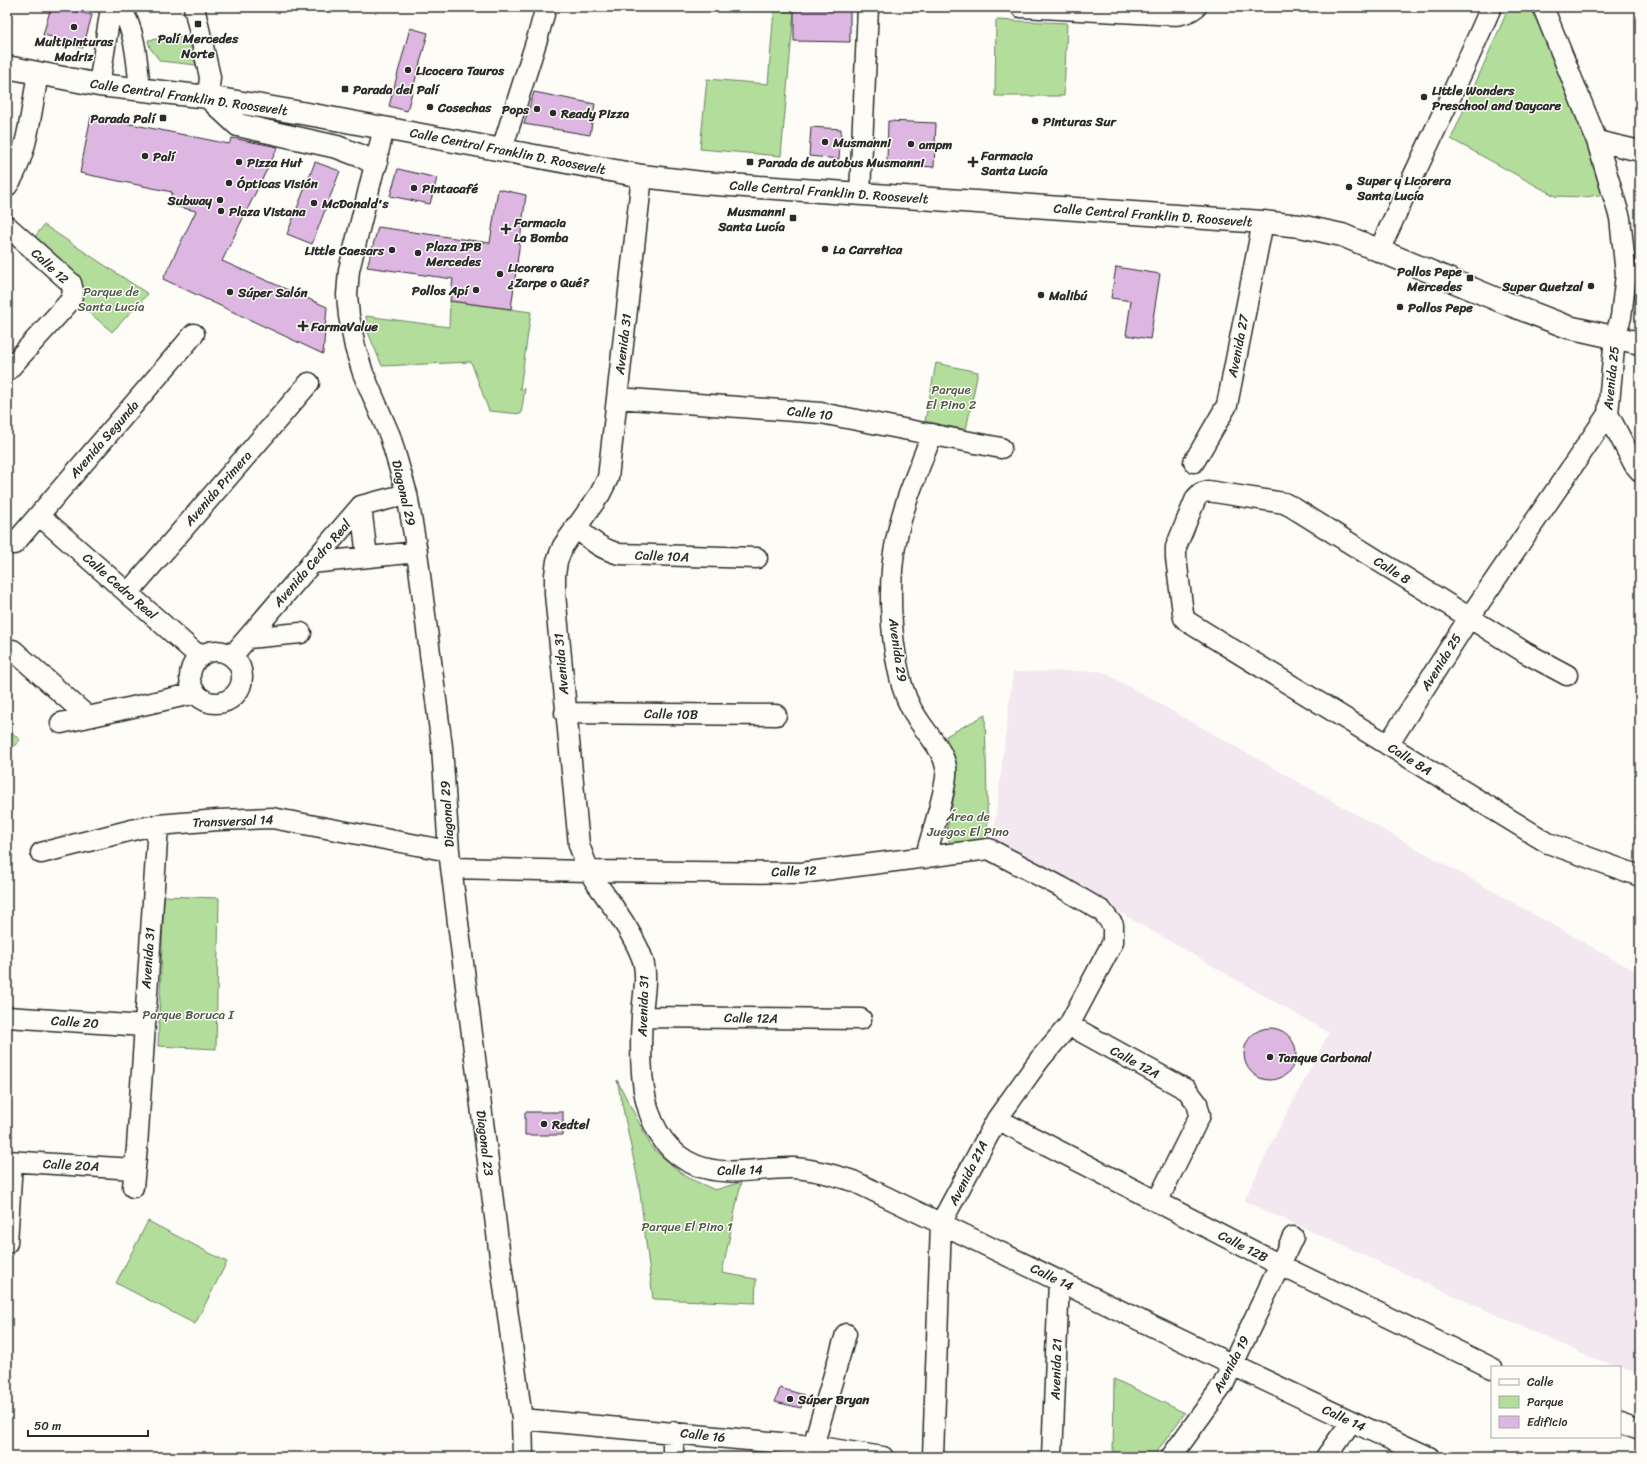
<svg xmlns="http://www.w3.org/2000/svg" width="1647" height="1464" viewBox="0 0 1647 1464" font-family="Sriracha,sans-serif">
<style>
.built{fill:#f3e7f0}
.green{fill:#b2dd9b;stroke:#6e8463}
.building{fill:#ddb7e1;stroke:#2b2b2b}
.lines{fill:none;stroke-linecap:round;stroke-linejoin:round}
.minor-casing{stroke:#2b2b2b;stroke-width:23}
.major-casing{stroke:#2b2b2b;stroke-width:25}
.minor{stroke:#fdfcf7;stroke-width:20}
.major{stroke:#fdfcf7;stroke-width:22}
.poi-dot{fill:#2b2b2b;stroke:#fdfcf7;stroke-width:1.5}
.labels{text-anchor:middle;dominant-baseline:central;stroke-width:3;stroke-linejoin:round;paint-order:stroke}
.poi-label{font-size:13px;font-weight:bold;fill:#2b2b2b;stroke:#fdfcf7;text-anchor:start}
.street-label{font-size:13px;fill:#2b2b2b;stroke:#fdfcf7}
.park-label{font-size:13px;fill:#4d5847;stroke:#fdfcf7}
</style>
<rect width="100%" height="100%" fill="#fdfcf7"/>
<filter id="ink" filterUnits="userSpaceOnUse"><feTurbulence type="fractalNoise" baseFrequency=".025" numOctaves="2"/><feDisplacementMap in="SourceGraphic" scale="8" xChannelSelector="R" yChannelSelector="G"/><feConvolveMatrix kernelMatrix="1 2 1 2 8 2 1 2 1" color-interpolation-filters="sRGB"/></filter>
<g filter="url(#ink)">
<path class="built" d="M1101,671L1640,974V1374L1590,1357L1244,1201L1281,1124L1329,1033L993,839L1013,672Z"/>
<path class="green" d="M1509,7H1533L1582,127L1606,194L1585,197L1555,196L1451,139Z
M774,10L794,12L781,156L700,149L707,79L768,84Z
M996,20L1067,23L1064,96H995Z
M188,36L196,65L160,61L150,48L148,40Z
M44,225L148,294L112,332L78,303L30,243Z
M450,301L531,312L520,389H525L521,414L489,411L471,362L382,366L367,330L366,316L449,327Z
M936,363L978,372L966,430L925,421Z
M985,715L988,840L952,848L946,834L953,802L957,772L946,736Z
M7,728L20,740L7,753Z
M164,896L219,898L216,1049L158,1046Z
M617,1080L652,1148L686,1177L715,1190L741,1182L722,1273L756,1279L755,1303L653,1299L639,1185Z
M148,1221L227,1262L195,1324L116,1283Z
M1114,1379L1185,1413L1153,1457H1113Z"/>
<path class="building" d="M51,7H65L64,9L92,15L83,48L56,42L57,38L43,35Z
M794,9L850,10V42L794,41Z
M410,28L428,33L407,111L389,106Z
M534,92L595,104L590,135L524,124Z
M91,116L229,144L232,138L278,147L222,261L327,307L323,354L163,279L196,211L170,205L172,192L80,173Z
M888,121L936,123L934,167L887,164Z
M811,127L841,129L839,159L809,156Z
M315,162L340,171L312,244L287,234Z
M398,169L437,178L430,204L390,196Z
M498,189L526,195L511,309L450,301L453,279L367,267L378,227L490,243Z
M1116,267L1160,274L1150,339L1126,335L1131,301L1111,298Z
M1244 1054a26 26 0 1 1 52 0a26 26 0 1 1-52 0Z
M525,1112H563V1135H525Z
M780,1388L804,1395L801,1408L775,1402Z"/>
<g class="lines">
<defs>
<path id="minor" d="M120,7C136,31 137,62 140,90
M194,7L210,77L208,97
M1021,7L1157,14C1173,15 1183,17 1196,7
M99,85L111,7
M384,128L349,270L347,295L349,316L355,347L363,373L390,436L407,494L417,552L442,747L449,851L499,1249L522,1419L523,1457
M1597,141L1640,151
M502,149L538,36L546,7
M642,176L608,478L600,494L563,546L557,561L555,575V594L579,845C582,853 585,862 589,870C593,880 601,889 607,898C620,916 633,935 641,955C649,973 643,996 642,1015C639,1067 638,1141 695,1165C727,1178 761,1167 794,1168C814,1169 834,1175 853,1181C1045,1273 1235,1369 1429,1457
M7,186C27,159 32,107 38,73
M860,193L868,7
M7,226L71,283L73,291L71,300L7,371
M1380,249C1416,168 1456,89 1491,7
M617,398L821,413L1001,448
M1608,414L1634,464L1640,471
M1194,462L1227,405L1263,222
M361,506L367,557
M39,515L200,657
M575,527C591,540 599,548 619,554L757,558
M14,544L194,334
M311,563L417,552
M128,593L309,383
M248,638L301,633
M13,650L88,717
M190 677a26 26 0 1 1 52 0a26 26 0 1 1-52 0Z
M232,656L361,506L407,494
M1567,675L1526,653L1292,507L1284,503L1208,491L1201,493L1196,498L1176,547V558L1183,613L1184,618L1188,622L1548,843L1640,876
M565,713L776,715
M61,723L196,693
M1388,745L1469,618L1608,414L1615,337L1621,317L1626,274L1620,218L1597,141L1543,7
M41,853L136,829L158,825L218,820L272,818L449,851
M925,858C930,841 949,782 946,767C943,750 928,735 919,721C909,707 902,689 899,673C890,634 888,580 896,541C903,504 919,469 932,434
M451,868L589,871L801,873L989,849L1061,887L1102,911L1113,925V942L1069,1025L1040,1059L997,1119L941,1223L933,1457
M7,1017L144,1026
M642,1017L861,1019
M1069,1025L1187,1090L1197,1103L1200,1115L1157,1202
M997,1119L1280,1265L1492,1368
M7,1161L134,1169
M133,1187L137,1147L158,825
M7,1243L12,1162
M522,1419L813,1446L883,1457
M1620,1422L1640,1429
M673,1432V1457
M813,1457V1446L846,1334
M1052,1457L1059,1280
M1171,1457L1223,1385L1293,1237
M1326,1457L1351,1422"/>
<path id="major" d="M7,67L99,85L208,97L319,116L642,176L702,183L1263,222L1300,226L1342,235L1506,303L1568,327L1640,343
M208,97L238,125L337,147L361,156L376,164"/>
</defs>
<use href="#minor" class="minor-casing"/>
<use href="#major" class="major-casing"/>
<use href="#minor" class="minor"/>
<use href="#major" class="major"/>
</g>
</g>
<g class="poi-dot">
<rect x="194" y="20" width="8" height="8" rx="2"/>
<circle cx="74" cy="27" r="4"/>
<circle cx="408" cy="70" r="4"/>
<rect x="341" y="85" width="8" height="8" rx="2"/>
<circle cx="1424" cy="97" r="4"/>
<circle cx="430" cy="107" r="4"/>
<circle cx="537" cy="109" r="4"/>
<circle cx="553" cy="113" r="4"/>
<rect x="159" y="114" width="8" height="8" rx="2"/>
<circle cx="1035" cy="121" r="4"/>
<circle cx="825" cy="142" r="4"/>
<circle cx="911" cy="144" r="4"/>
<circle cx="145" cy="156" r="4"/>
<circle cx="239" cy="162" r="4"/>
<rect x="746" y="158" width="8" height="8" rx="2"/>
<path d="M971 156h4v4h4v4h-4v4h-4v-4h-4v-4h4z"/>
<circle cx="229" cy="183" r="4"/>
<circle cx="1349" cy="187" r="4"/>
<circle cx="414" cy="188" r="4"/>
<circle cx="220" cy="200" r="4"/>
<circle cx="314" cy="203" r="4"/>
<circle cx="221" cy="211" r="4"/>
<rect x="789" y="214" width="8" height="8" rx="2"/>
<path d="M504 223h4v4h4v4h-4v4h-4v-4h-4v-4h4z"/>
<circle cx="825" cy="249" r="4"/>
<circle cx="392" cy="250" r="4"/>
<circle cx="418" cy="253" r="4"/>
<circle cx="500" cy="274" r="4"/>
<rect x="1466" y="274" width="8" height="8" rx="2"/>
<circle cx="1591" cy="286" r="4"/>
<circle cx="476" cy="290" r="4"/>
<circle cx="230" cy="292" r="4"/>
<circle cx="1041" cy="295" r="4"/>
<circle cx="1400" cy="307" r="4"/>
<path d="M301 320h4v4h4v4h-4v4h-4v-4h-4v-4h4z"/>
<circle cx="1270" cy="1057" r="4"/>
<circle cx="544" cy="1124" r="4"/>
<circle cx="790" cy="1399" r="4"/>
</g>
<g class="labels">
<g class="poi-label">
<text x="198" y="38" text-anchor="middle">Palí Mercedes<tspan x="198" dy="15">Norte</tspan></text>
<text x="74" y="41" text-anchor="middle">Multipinturas<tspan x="74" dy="15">Madriz</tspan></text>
<text x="416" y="70">Licocera Tauros</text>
<text x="353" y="89">Parada del Palí</text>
<text x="1432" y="90">Little Wonders<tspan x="1432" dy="15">Preschool and Daycare</tspan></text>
<text x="438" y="107">Cosechas</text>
<text x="529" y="109" text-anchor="end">Pops</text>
<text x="561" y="113">Ready Pizza</text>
<text x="155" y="118" text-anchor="end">Parada Palí</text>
<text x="1043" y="121">Pinturas Sur</text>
<text x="833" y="142">Musmanni</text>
<text x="919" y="144">ampm</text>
<text x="981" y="155">Farmacia<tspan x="981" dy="15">Santa Lucía</tspan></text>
<text x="153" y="156">Palí</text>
<text x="247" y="162">Pizza Hut</text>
<text x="758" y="162">Parada de autobus Musmanni</text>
<text x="1357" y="180">Super y Licorera<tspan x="1357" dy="15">Santa Lucía</tspan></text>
<text x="237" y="183">Ópticas Visión</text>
<text x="422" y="188">Pintacafé</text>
<text x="212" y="200" text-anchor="end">Subway</text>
<text x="322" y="203">McDonald's</text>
<text x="229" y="211">Plaza Vistana</text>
<text x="785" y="211" text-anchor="end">Musmanni<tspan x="785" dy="15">Santa Lucía</tspan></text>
<text x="514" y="222">Farmacia<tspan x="514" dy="15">La Bomba</tspan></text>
<text x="426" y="246">Plaza IPB<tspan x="426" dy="15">Mercedes</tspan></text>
<text x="833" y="249">La Carretica</text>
<text x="384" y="250" text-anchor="end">Little Caesars</text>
<text x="508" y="267">Licorera<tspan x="508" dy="15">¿Zarpe o Qué?</tspan></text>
<text x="1462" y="271" text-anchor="end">Pollos Pepe<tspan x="1462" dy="15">Mercedes</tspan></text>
<text x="1583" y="286" text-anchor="end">Super Quetzal</text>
<text x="468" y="290" text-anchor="end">Pollos Apí</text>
<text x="238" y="292">Súper Salón</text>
<text x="1049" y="295">Malibú</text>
<text x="1408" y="307">Pollos Pepe</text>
<text x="311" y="326">FarmaValue</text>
<text x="1278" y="1057">Tanque Carbonal</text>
<text x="552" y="1124">Redtel</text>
<text x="798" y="1399">Súper Bryan</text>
</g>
<g class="street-label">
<text transform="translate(189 97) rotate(8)">Calle Central Franklin D. Roosevelt</text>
<text transform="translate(508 151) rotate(11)">Calle Central Franklin D. Roosevelt</text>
<text transform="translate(829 192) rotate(4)">Calle Central Franklin D. Roosevelt</text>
<text transform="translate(1153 215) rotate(4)">Calle Central Franklin D. Roosevelt</text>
<text transform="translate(50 266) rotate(43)">Calle 12</text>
<text transform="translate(623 344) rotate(-83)">Avenida 31</text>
<text transform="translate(1238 346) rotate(-79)">Avenida 27</text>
<text transform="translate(1611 378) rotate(-84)">Avenida 25</text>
<text transform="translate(810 413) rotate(6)">Calle 10</text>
<text transform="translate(104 439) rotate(-49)">Avenida Segunda</text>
<text transform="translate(218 488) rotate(-49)">Avenida Primera</text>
<text transform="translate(404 493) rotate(77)">Diagonal 29</text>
<text transform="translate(662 556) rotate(2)">Calle 10A</text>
<text transform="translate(312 563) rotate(-49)">Avenida Cedro Real</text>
<text transform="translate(1392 570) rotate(32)">Calle 8</text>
<text transform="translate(120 586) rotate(41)">Calle Cedro Real</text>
<text transform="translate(898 650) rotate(82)">Avenida 29</text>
<text transform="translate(1441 662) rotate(-58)">Avenida 25</text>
<text transform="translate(561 664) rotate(-95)">Avenida 31</text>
<text transform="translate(671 714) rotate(1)">Calle 10B</text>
<text transform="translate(1410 759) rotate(32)">Calle 8A</text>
<text transform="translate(447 814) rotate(-94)">Diagonal 29</text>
<text transform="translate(233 821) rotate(-2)">Transversal 14</text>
<text transform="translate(794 871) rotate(-2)">Calle 12</text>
<text transform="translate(148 958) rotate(-86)">Avenida 31</text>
<text transform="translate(643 1006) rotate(-88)">Avenida 31</text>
<text transform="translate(751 1018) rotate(1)">Calle 12A</text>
<text transform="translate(75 1022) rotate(4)">Calle 20</text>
<text transform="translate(1135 1062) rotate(29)">Calle 12A</text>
<text transform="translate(485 1143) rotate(83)">Diagonal 23</text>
<text transform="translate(71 1165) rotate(3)">Calle 20A</text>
<text transform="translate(740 1170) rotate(-1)">Calle 14</text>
<text transform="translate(968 1173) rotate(-63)">Avenida 21A</text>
<text transform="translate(1243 1246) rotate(27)">Calle 12B</text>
<text transform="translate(1052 1277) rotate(26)">Calle 14</text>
<text transform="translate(1231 1364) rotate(-62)">Avenida 19</text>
<text transform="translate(1056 1369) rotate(-88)">Avenida 21</text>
<text transform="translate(1344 1418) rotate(25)">Calle 14</text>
<text transform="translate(703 1435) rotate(6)">Calle 16</text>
</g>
<g class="park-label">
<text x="111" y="291">Parque de<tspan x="111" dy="15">Santa Lucía</tspan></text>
<text x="951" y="389">Parque<tspan x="951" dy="15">El Pino 2</tspan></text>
<text x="968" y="816">Área de<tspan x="968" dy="15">Juegos El Pino</tspan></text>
<text x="188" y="1014">Parque Boruca I</text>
<text x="687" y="1226">Parque El Pino 1</text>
</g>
</g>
<rect width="1647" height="1464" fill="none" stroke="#fdfcf7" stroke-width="24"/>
<rect x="12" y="12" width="1623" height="1440" fill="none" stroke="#2b2b2b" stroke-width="1.5" filter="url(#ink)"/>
<rect x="1491" y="1366" width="130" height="72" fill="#fdfcf7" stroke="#a9a8a5"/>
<rect x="1499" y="1379" width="20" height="6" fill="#fdfcf7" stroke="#a9a8a5"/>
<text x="1527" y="1386" font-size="12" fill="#2b2b2b">Calle</text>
<rect x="1499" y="1396" width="20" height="12" fill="#b2dd9b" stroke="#a9a8a5"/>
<text x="1527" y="1406" font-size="12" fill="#2b2b2b">Parque</text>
<rect x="1499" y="1416" width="20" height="12" fill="#ddb7e1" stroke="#a9a8a5"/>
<text x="1527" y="1426" font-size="12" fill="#2b2b2b">Edificio</text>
<path d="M28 1430v6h120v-6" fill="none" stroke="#2b2b2b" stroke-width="2"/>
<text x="34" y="1430" font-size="12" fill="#2b2b2b" stroke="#fdfcf7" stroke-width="3" paint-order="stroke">50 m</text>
</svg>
